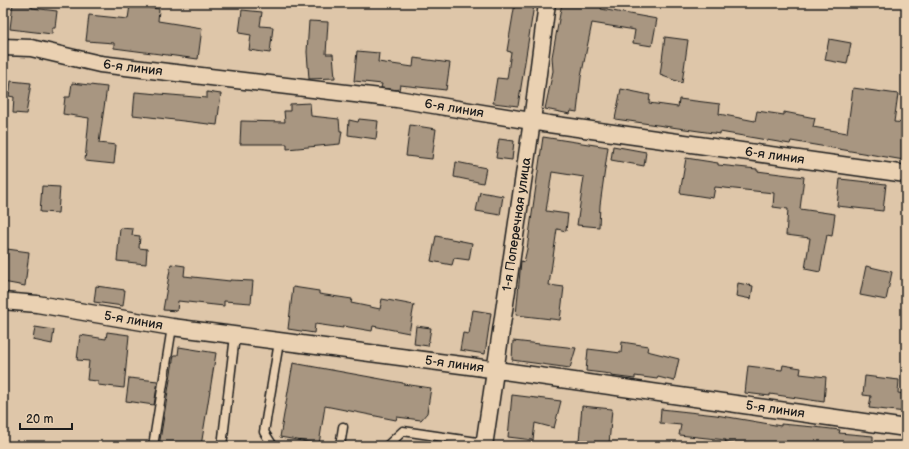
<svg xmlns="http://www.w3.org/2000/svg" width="909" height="449" viewBox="0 0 909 449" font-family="'Balsamiq Sans',sans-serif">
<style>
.building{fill:#a89681;stroke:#1c1c1c}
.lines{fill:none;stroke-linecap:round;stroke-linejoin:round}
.service-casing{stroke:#1c1c1c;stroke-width:11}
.minor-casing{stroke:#1c1c1c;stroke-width:19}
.service{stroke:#ead1b2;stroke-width:8}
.minor{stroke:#ead1b2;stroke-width:16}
.labels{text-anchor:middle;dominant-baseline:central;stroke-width:4;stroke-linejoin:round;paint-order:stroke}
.street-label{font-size:13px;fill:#1c1c1c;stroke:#ead1b2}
</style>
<rect width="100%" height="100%" fill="#dec6a9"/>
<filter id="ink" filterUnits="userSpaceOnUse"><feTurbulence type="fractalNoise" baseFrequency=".025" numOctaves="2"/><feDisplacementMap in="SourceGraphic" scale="8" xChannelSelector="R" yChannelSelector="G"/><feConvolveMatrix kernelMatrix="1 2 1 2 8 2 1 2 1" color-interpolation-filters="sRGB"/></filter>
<g filter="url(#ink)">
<path class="building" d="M13,3H32V8L57,11L55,28H52V34L10,29Z
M515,3L534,5L518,106L493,103L497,78L507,79L511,52L507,51Z
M562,3H590L602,5L601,9L657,19L652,46L633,43L635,30L592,23L581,77L577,112L571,111L570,114L545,109L553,71L552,57Z
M130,5L159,9L158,21L202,28L198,59L114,48V43L86,41L89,15L128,19Z
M242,10L262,12L260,26L273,27L270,53L249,50L251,35L239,33Z
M309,21L328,22L326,54H333L335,78L309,79L307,52Z
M665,37L688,40L682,83L660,75Z
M829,39L851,43L847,64L825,60Z
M357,51L379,53L378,62L413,67L414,58L450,63L446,90L400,85L399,90L381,88L382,84L354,81Z
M11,81L31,83L26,114L13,113L14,97L9,96Z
M72,83L107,87L99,143L116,145L114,164L85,161L89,118L63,114L65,97H70Z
M853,88L898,94L894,122L906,123L904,160L791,141L790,144L720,132V134L615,119L621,89L650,95L649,103L678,107L679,99L720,104L719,114L755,121L757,111L784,115V112L815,118L813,127L847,133Z
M135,92L207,98V92L221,94L217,125L133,115Z
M310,103L311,116L339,119L340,131H342L340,144L287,149V144H240L241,121L285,122L284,111H290V104Z
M359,119L378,121L376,139L348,135L349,120L358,122Z
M410,125L436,129L432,159L406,156Z
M543,137L608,147L600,205L599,227L577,225L584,177L552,172L546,211L568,214L566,231L557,229L549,285L564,287L560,320L516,315L521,261L524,262L527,249Z
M499,139L514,141L512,160L496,158Z
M613,146L646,152L644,166L611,160Z
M686,158L718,163V165L757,169V171L804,177L800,209L835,214L832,236L827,235L820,272L805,269L810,238L786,235L788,209L773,207L774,193L715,187L713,198L680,193Z
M456,162L486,168L483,183L454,177Z
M840,179L886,184L883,211L837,206Z
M42,186L60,187L58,213L40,212Z
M480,192L503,196L500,215L476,211Z
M120,228L133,229L132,235L140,236L139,248L147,249L146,264L117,261Z
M436,236L472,243L469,260L454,258L452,265L431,261Z
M7,249L29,252L25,286L3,282Z
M171,264L185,266L184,276L230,281V280L253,281L251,303L224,301V306L178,301L177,311L163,310Z
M866,266L892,272L886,300L860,295Z
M738,283L753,286L751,299L736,296Z
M96,286L125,290L123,306L94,302Z
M293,287L319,291V294L352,299L351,303L380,309L382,299L414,305L409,333L373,326L372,331L343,326V328L315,324L314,333L288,329Z
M473,310L491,313L485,354L460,350L463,333L469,334Z
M416,326L431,328L428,346L414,344Z
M35,327L54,330L52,344L33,340Z
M107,332L129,335L124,388L98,385V381L87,380L89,361L77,360L80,335L106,339Z
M513,341L576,348L570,368L512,360Z
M622,342L648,346L647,351L679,359L674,381L658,377L657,379L635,376V379L611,376V374L586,371L588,349L621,353Z
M179,347L216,353L201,446H159L174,355H178Z
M293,363L403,383V384L431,388L427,413L421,420L397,417L396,420L325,406L319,444L280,437Z
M783,365L801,368L800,374L826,377L824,402L770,394V396L745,393L748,366L782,370Z
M865,376L899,380L898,393L906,394V412L869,408L871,396L863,395Z
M129,378L158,381L154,405L126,401Z
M512,395L561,401L554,428L535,423L533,440L508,437Z
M582,406L612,409L609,444L579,441Z
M661,409L716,415L781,426V424L814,427L840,430L839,433L873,436V446H753L725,442L726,440L679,435L681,425L660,423Z"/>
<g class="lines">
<defs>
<path id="service" d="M153,446L172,327
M222,446L235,336
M273,446L264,432L279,342
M340,446L343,427
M387,446L403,431L484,443"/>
<g id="minor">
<path id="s1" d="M3,47L31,48L100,64L397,99L549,124L906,174"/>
<path id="s2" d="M3,301L37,304L172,327L469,366L906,428"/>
<path id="s3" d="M484,446L532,121L547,3"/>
</g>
</defs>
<use href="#service" class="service-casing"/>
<use href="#minor" class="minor-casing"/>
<use href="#service" class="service"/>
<use href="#minor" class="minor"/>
</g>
</g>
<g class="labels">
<g class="street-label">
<text stroke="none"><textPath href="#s1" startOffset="132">6-я линия</textPath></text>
<text stroke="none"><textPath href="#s1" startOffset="456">6-я линия</textPath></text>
<text stroke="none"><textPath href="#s1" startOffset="780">6-я линия</textPath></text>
<text stroke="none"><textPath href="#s3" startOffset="224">1-я Поперечная улица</textPath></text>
<text stroke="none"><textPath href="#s2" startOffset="132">5-я линия</textPath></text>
<text stroke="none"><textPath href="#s2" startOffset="456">5-я линия</textPath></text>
<text stroke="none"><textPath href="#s2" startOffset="780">5-я линия</textPath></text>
</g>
</g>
<rect width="909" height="449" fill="none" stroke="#ead1b2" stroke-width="16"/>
<rect x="8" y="8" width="893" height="433" fill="none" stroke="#1c1c1c" stroke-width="1.5" filter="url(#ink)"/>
<path d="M20 423v6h52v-6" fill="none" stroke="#1c1c1c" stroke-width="2"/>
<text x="26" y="423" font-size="12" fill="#1c1c1c" stroke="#ead1b2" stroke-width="3" paint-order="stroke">20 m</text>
</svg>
